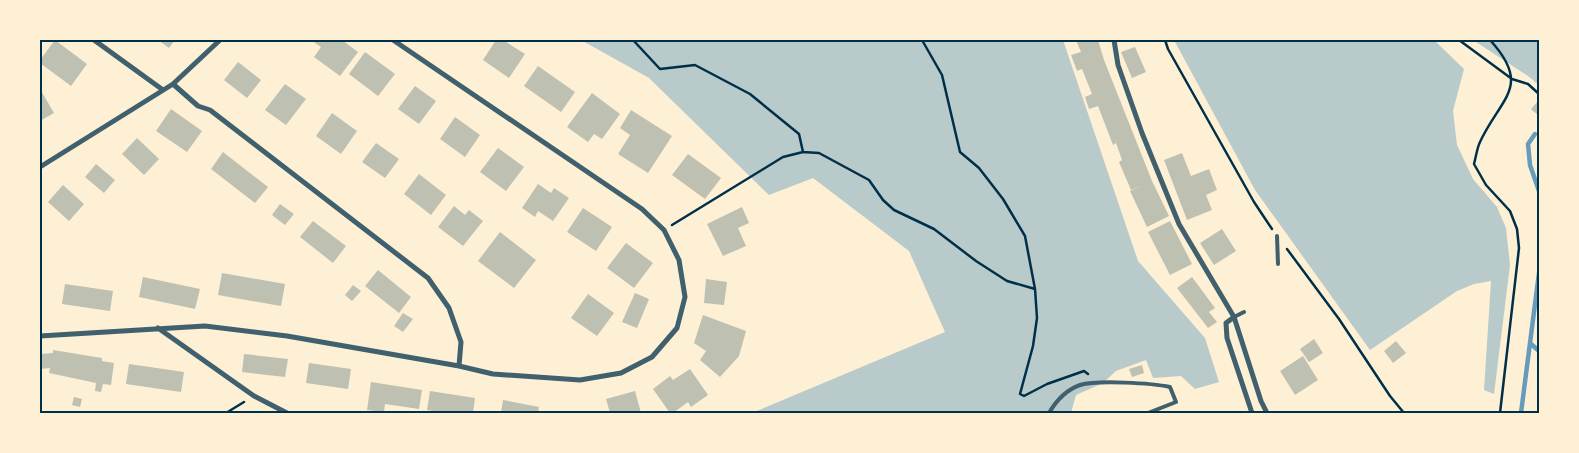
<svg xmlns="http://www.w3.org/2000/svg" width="1579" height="453" viewBox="0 0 1579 453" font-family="'Work Sans',sans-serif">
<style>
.green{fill:#b9caca}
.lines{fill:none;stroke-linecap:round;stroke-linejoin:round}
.stream{stroke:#669bbc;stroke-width:4.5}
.building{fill:#bec0b2}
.path{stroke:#003049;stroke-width:2.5}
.service{stroke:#3f606c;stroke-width:4}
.minor{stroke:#3f606c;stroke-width:5}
.neatline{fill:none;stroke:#003049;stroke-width:2}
</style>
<rect width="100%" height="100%" fill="#fdf0d5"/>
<path class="green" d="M581,40H1063L1138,261L1205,338L1219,382L1195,389L1181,376L1153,378L1146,360L1116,371L1103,383L1076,395L1071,413H752L945,332L909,251L813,178L769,195L649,78Z
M1174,40H1434L1464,69L1453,111L1457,145L1473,179L1497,207L1506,228L1510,265L1494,394L1484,390L1491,281L1474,284L1457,291L1370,350L1255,190Z
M1473,40H1539V85L1528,76Z"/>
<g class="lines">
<path class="stream" d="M1535,134L1528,144L1530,165L1539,191
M1531,344L1539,351
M1521,413L1539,273"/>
</g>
<path class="building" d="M55,40L87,64L71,86L40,63V60Z
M158,40H175L169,48Z
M311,40H342L358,52L340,76L314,57L321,47Z
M496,40H503L525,54L509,78L483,60Z
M1076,40H1098L1104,60L1152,181L1169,216L1147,227L1130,191L1142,185L1131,190L1119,162L1122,160L1116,143L1113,145L1098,106L1089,109L1085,97L1092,94L1082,69L1077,71L1071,55L1081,52Z
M1135,47L1146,72L1132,78L1121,52Z
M365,52L395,74L378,96L349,74Z
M238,62L261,80L247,98L224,80Z
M538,66L575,92L561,112L524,86Z
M285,84L306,99L286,125L265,110Z
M415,86L436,101L419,124L398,109Z
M40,89L54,113L40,121Z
M592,93L620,114L602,139L594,134L588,142L567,127Z
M1539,100V116L1531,109Z
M171,109L202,131L187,152L156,131Z
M631,110L672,136L648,173L618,154L630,135L620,128Z
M332,113L357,131L341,154L316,136Z
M455,117L480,135L465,157L440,139Z
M137,138L159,159L144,175L122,154Z
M376,143L399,159L385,178L362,162Z
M498,148L524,167L506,191L480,172Z
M223,152L268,187L255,203L211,169Z
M1182,153L1191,176L1209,169L1217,190L1206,195L1212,210L1187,220L1164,160Z
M688,154L721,178L705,199L672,175Z
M96,164L115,180L104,193L85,177Z
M419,174L446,195L431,215L404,194Z
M538,184L551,193L554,188L569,198L553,221L538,211L535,217L522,208Z
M63,185L84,204L69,221L48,202Z
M280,204L294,214L285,225L272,215Z
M454,206L465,215L469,210L483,221L463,246L438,227Z
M742,207L749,223L738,228L746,246L723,256L707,224Z
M583,208L612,227L596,251L567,232Z
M313,221L346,246L333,263L300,237Z
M1170,221L1192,264L1170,275L1148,232Z
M1222,229L1236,251L1214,265L1200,243Z
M500,232L536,260L514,288L478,261Z
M626,243L653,263L634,288L607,268Z
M378,270L411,297L399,313L365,286Z
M222,273L285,284L281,306L218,295Z
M143,277L200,289L195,309L139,297Z
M1192,277L1215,308L1209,312L1217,322L1208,328L1177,288Z
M706,279L727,282L724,305L704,303Z
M65,284L113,291L110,311L62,304Z
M353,285L361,291L352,301L345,295Z
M635,293L649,299L637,328L622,322Z
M588,294L614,313L597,336L571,318Z
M403,313L413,319L403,332L394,326Z
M703,315L746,331L739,356L720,377L700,360L706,351L694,343Z
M1314,339L1323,353L1309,362L1300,349Z
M1396,341L1406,353L1393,363L1384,351Z
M53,350L102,358V361L114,363L111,385L103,384L101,392L95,391L96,383L49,373L50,368L40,369V354L53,353Z
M244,354L288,359L285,377L242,372Z
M1303,356L1318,380L1295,395L1280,371Z
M309,363L351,369L348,389L306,383Z
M129,364L184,372L181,392L126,384Z
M1142,365L1144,373L1132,377L1129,369Z
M690,369L708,395L691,407L688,402L673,413H670L653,389L670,376L673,380Z
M371,382L422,390L419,409L385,404L384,412L367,410Z
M430,391L475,398L473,413H444L427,410Z
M635,391L641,413H610L606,399Z
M74,397L82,399L80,407L72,405Z
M503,400L539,407L538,413H501Z"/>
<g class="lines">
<path class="path" d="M633,40L660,69L695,65L750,94L799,134L803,152
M922,40L942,75L960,152L979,168L1003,199L1025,236L1035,289
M1165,40L1168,49L1254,202L1272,229
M1459,40L1512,79L1528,84L1539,94
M1490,40C1533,87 1500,98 1480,142C1477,148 1476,157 1474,164L1486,185L1510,211L1517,229L1519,248L1500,413
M672,225L783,157L803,152L819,153L869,180L883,200L894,210L934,229L976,261L1007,281L1035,289L1037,318L1033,346L1020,394L1024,396L1047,384L1084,371L1088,374
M1287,249L1339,319L1390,396L1404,413
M226,413L244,402"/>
<path class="service" d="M1277,236L1278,264
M1234,317L1244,312
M1049,413C1056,401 1066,390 1080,385C1097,380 1152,383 1170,387L1176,402L1148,413"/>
<path class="minor" d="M94,40L163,90
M1114,40L1118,65L1142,133L1179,224L1234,317L1261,401L1267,413
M173,84L198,106L210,110L428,278L449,308L461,342L459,366L493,374L580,380L621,373L652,357L677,328L685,297L679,260L664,230L642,209L393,40
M40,167L173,84L220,40
M1234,317L1226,323L1227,338L1252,413
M158,328L254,396L287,413
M40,336L205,326L287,336L459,366"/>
</g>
<rect width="1579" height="453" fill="none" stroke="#fdf0d5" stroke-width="82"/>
<rect x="41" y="41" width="1497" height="371" class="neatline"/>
</svg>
